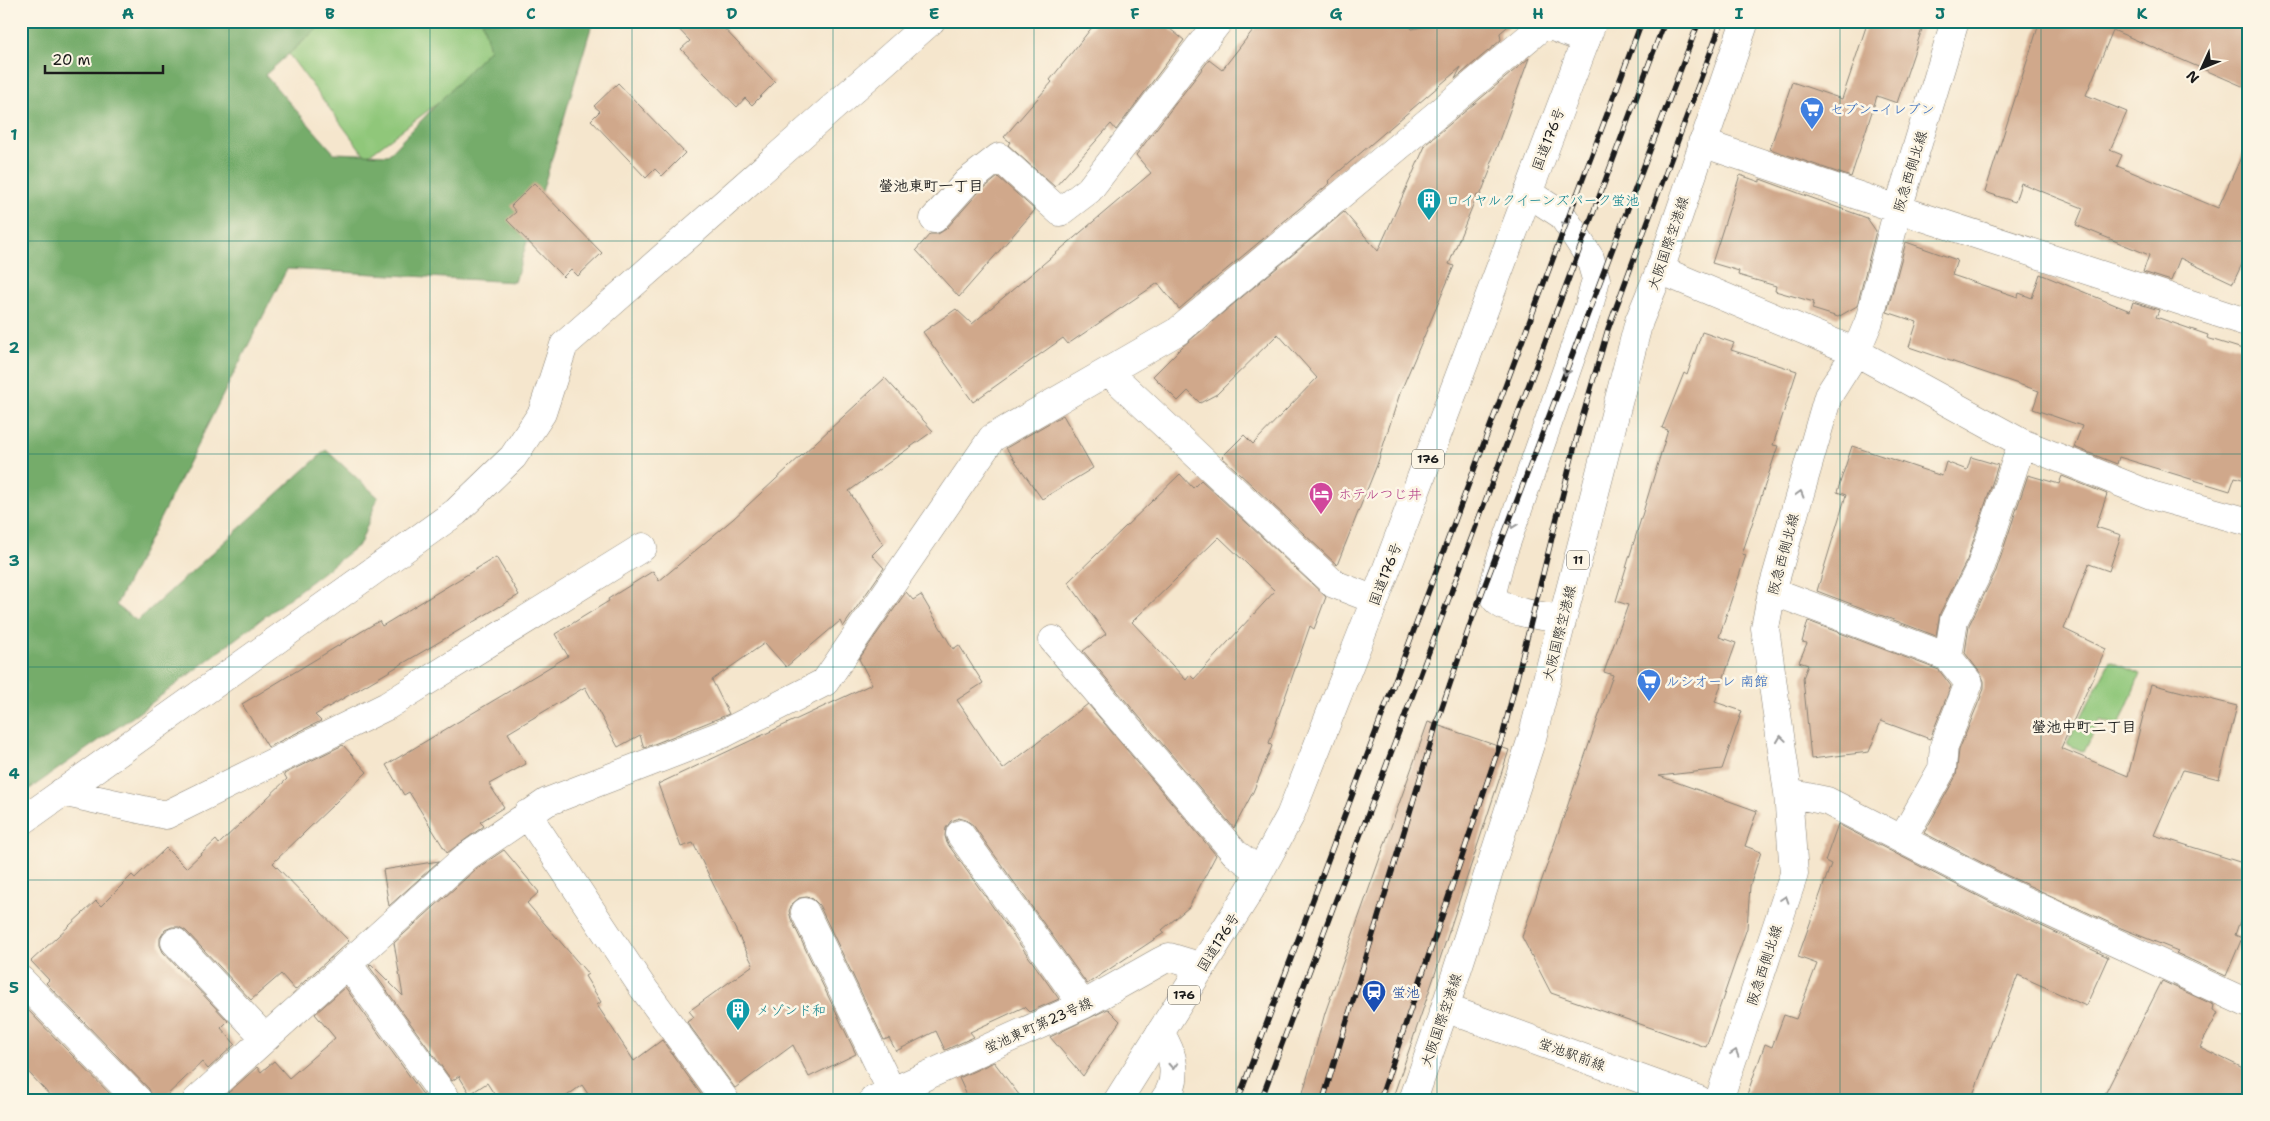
<svg xmlns="http://www.w3.org/2000/svg" width="2270" height="1121" viewBox="0 0 2270 1121" font-family="'Shantell Sans','Klee One',sans-serif">
<style>
.green{fill:#90c77a;stroke:#56724b}
.forest{fill:#74ac6a;stroke:#486443}
.building{fill:#d0a88b;fill-rule:evenodd}
.lines{fill:none;stroke-linecap:round;stroke-linejoin:round}
.minor-casing{stroke:#888174;stroke-width:29}
.major-casing{stroke:#888174;stroke-width:29}
.highway-casing{stroke:#888174;stroke-width:29}
.minor{stroke:#fff;stroke-width:28}
.major{stroke:#fff;stroke-width:28}
.highway{stroke:#fff;stroke-width:28}
.rail-casing{stroke:#1c1c1c;stroke-width:5.5}
.rail{stroke:#fcf5e5;stroke-width:4;stroke-dasharray:11;stroke-linecap:butt}
.oneway{stroke:#999}
.grid{fill:none;stroke:#0f766e;stroke-width:1;stroke-opacity:0.55}
.labels{text-anchor:middle;dominant-baseline:central;stroke-width:5;stroke-linejoin:round;paint-order:stroke}
.shield{fill:#fcf5e5;stroke:#5f5d58;stroke-width:1}
.shield-label{font-size:12px;font-weight:bold;fill:#1c1c1c}
.shop-label{font-size:14px;fill:#366cbe;stroke:#fcf5e5;text-anchor:start}
.street-label{font-size:14px;fill:#1c1c1c;stroke:#fcf5e5}
.culture-label{font-size:14px;fill:#0d838f;stroke:#fcf5e5;text-anchor:start}
.hotel-label{font-size:14px;fill:#b23c85;stroke:#fcf5e5;text-anchor:start}
.transit-label{font-size:14px;fill:#164399;stroke:#fcf5e5;text-anchor:start}
.neighbourhood-label{font-size:15px;font-weight:bold;fill:#1c1c1c;stroke:#fcf5e5}
.neatline{fill:none;stroke:#0f766e;stroke-width:2}
.grid-label{font-size:16px;text-anchor:middle;font-weight:bold;fill:#0f766e}
</style>
<rect width="100%" height="100%" fill="#fcf5e5"/>
<filter id="ink" filterUnits="userSpaceOnUse"><feTurbulence type="fractalNoise" baseFrequency=".02" numOctaves="2"/><feDisplacementMap in="SourceGraphic" scale="10" xChannelSelector="R" yChannelSelector="G"/><feConvolveMatrix kernelMatrix="1 2 1 2 8 2 1 2 1" color-interpolation-filters="sRGB"/></filter>
<filter id="wash" filterUnits="userSpaceOnUse"><feTurbulence type="fractalNoise" baseFrequency=".0096" numOctaves="4" result="noise"/><feDisplacementMap in="SourceGraphic" scale="20" xChannelSelector="R" yChannelSelector="G"/><feGaussianBlur stdDeviation="1.12" result="paint"/><feColorMatrix in="noise" values="0 0 0 0 0 0 0 0 0 0 0 0 0 0 0 0 0 1.4 0 .05"/><feComposite in="paint" operator="in"/></filter>
<g filter="url(#wash)">
<rect width="100%" height="100%" fill="#f5e6cd"/>
<path class="green" d="M294,21H514L526,37L366,157L275,36Z
M2110,661L2140,674L2119,726L2100,720L2084,752L2067,744Z"/>
<path class="forest" d="M21,21H326L265,75L334,153L388,155L490,49L482,21H593L515,282L287,269L116,605L137,621L326,450L378,497L360,544L141,711L21,795Z"/>
<g id="blocks">
<path class="building" d="M671,21H717L775,82L752,105L745,98L737,107L681,49L690,41Z
M1097,21H1160L1184,40L1116,130L1111,124L1055,187L1008,145L1010,142L1004,137L1052,82L1050,80Z
M1260,21H1405L1412,29L1452,21H1514L1500,33L1501,40L1455,79L1461,67L1328,181L1330,183L1179,309L1158,283L1068,344L1063,338L973,402L923,332L956,309L972,324L1151,173L1136,155L1209,60L1222,70Z
M1868,21H1899L1922,29L1897,103L1877,96L1851,177L1770,149L1792,82L1842,99Z
M2040,21H2249V89L2113,30L2086,95L2127,112L2110,150L2122,155L2117,166L2218,208L2249,140V249L2233,283L2180,258L2171,281L2143,272L2149,255L2076,225L2083,208L2021,183L2015,202L1985,192Z
M1529,58L1490,165L1492,166L1480,196L1477,195L1449,264L1454,266L1400,393L1377,465L1337,565L1222,457L1244,435L1253,444L1317,378L1278,334L1217,394L1200,403L1188,391L1178,401L1153,376L1183,346L1344,212L1378,251L1426,144Z
M618,83L685,153L662,176L655,169L646,178L591,120L600,111L594,106Z
M1740,175L1760,182V179L1867,218L1876,231L1857,306L1838,317L1812,309L1814,302L1775,291L1776,286L1738,275L1739,271L1712,263Z
M998,177L1035,210L959,297L916,250L930,234H938L946,229L978,193Z
M534,183L602,253L578,276L571,269L563,277L507,220L516,212L511,206Z
M1906,242L1957,260L1952,275L2018,297L2019,293L2032,298L2040,274L2130,311L2133,302L2159,310L2156,317L2208,335L2207,338L2249,351V481L2235,477L2230,491L2119,457L2117,464L2074,447L2082,426L2033,409L2039,391L1909,347L1917,322L1887,312Z
M1702,332L1734,343L1731,350L1797,371L1773,445L1778,446L1742,554L1746,555L1719,637L1736,643L1715,702L1742,711L1722,769L1659,776L1757,811L1745,846L1761,852L1750,886L1747,928L1706,1047L1551,993L1522,937L1613,675L1604,672L1628,605L1616,601L1668,430L1662,428L1684,373L1687,375Z
M885,378L933,431L849,491L883,544L872,555L884,568L843,627L840,621L786,667L765,643L712,680L729,714L644,748L640,735L618,747L585,687L508,733L526,764L489,784L504,807L480,822L484,826L447,853L409,792L404,795L386,765L568,656L555,634L609,601L608,599L653,571L659,581L733,519Z
M1063,415L1093,468L1042,499L1006,448Z
M1852,446L1942,476L1946,462L1967,470L1971,457L1998,465L1967,560L1940,613L1936,636L1817,591L1846,495L1837,492Z
M1180,474L1193,488L1201,480L1326,597L1314,629L1310,626L1269,743L1272,746L1253,792L1234,828L1083,651L1106,634L1068,582ZM1219,537L1275,591L1194,679L1190,675L1186,680L1132,622Z
M2028,475L2059,484L2062,476L2107,494L2096,527L2121,535L2109,571L2089,564L2064,629L2106,649L2061,748L2128,776L2151,684L2237,706L2219,779L2183,770L2154,835L2249,865V894L2235,935L2242,938L2226,976L2176,953L2178,951L2121,928L2006,875L1924,833L1956,776L1959,750L1984,689V681L1981,674L1965,653L1969,625L1996,571Z
M496,557L519,595L315,715L321,721L268,747L242,704L379,621L382,626Z
M906,592L913,600L921,595L953,649L959,645L983,683L957,700L1003,769L1088,704L1216,855L1189,907L1162,930L1164,933L1087,984L973,825L966,820L959,818L951,821L946,828L945,836L947,843L1059,999L1029,1012L1024,1007L970,1032L974,1037L945,1050L936,1031L896,1051L889,1038L884,1040L819,905L813,899L807,897L799,898L792,904L789,911L791,919L856,1054L809,1077L793,1045L735,1088L687,1022L694,1017L689,1011L753,965L693,843L681,847L658,784L872,684L859,659Z
M1808,621L1939,670L1951,686L1930,739L1881,721L1869,752L1811,759L1803,678L1808,665L1799,662L1807,643L1802,642Z
M1428,722L1509,750L1435,974L1392,1100H1301L1325,1013Z
M343,745L367,772L273,863L349,941L295,990L281,974L251,1000L186,931L179,927H172L165,930L160,938V945L163,952L228,1021L221,1028L235,1044L208,1069L202,1062L162,1100H153L149,1089L46,983L49,980L31,961L96,901L101,906L132,875L135,878L166,848L186,868L216,840L219,844L287,779L284,774Z
M1838,824L1992,903L2108,957L2086,1006L2018,975L1971,1100H1745L1765,1044L1772,1047L1784,1015L1796,1019L1817,964L1798,957L1831,864L1825,861Z
M504,850L539,892L527,903L588,974L585,976L601,1002L597,1005L634,1061L662,1040L705,1100H592L582,1085L561,1100H498L487,1083L470,1094L459,1076L452,1081L369,966L371,964L403,996L394,943L476,869Z
M439,861L389,906L383,870Z
M2162,981L2214,1005L2213,1010L2218,1013L2200,1047L2249,1071V1100H2102Z
M345,987L427,1100H228L232,1097L228,1093L257,1067L261,1072L274,1061L289,1078L335,1038L315,1014Z
M23,1005L116,1100H54L21,1064V1006Z
M1108,1009L1120,1021L1083,1076L1050,1037Z
M994,1062L1023,1100H969L959,1078Z"/>
</g>
</g>
<g filter="url(#ink)">
<use href="#blocks" fill-opacity="0" stroke="#888174" stroke-width="1"/>
<g class="lines">
<defs>
<path id="minor" d="M1544,21L1545,24L1586,40
M1702,143L1898,209L2249,323
M1528,193L1562,215L1590,258L1596,279L1590,303L1500,561L1492,593C1499,614 1542,615 1562,619
M934,219L967,182L999,157L1060,212L1089,190L1219,21
M1660,270L1856,352L2022,443L2151,495L2249,522
M1115,378L1334,584L1375,600
M1772,591L1948,657L1954,620L1981,566L2022,443
M1053,640L1235,853L1259,871
M62,792L166,815L387,706L643,547
M1788,793L1827,801L1999,889L2249,1004
M527,814L641,985L725,1100
M21,822L456,512L513,457L542,413L564,345L931,21
M960,834L1083,1005
M1903,838L1942,769L1944,746L1969,683L1948,657
M805,912L891,1090
M175,942L265,1038
M348,964L447,1100
M21,980L138,1100
M1445,1008L1699,1100
M1160,1033C1174,1053 1180,1080 1164,1100
M197,1100L466,857L547,802L723,734L825,682L992,438L1178,331L1545,24
M873,1100L1083,1005L1161,961L1169,957L1202,967
M1719,1100L1794,874L1788,793L1765,628L1772,591L1828,396L1856,352L1869,321L1898,209L1955,21"/>
<path id="major" d="M1413,1100L1445,1008L1532,738L1639,321L1660,270L1745,21"/>
<path id="highway" d="M1118,1100L1250,890L1290,816L1375,600L1593,21"/>
</defs>
<use href="#minor" class="minor-casing"/>
<use href="#major" class="major-casing"/>
<use href="#highway" class="highway-casing"/>
<use href="#minor" class="minor"/>
<use href="#major" class="major"/>
<use href="#highway" class="highway"/>
<defs>
<path id="rail" d="M1238,1100L1642,21
M1261,1100L1665,21
M1323,1100L1438,719L1472,619L1699,21
M1380,1100L1502,738L1579,429L1608,329L1722,21"/>
</defs>
<use href="#rail" class="rail-casing"/>
<use href="#rail" class="rail"/>
</g>
<defs><path id="oneway-chevron" d="M-2-3.5L2.5 0L-2 3.5" fill="none" stroke-width="1.6" stroke-linecap="round" stroke-linejoin="round" transform="scale(1.25)"/></defs>
<g class="oneway">
<use href="#oneway-chevron" transform="translate(1567 222) rotate(56)"/>
<use href="#oneway-chevron" transform="translate(1566 372) rotate(109)"/>
<use href="#oneway-chevron" transform="translate(1800 494) rotate(-74)"/>
<use href="#oneway-chevron" transform="translate(1513 525) rotate(109)"/>
<use href="#oneway-chevron" transform="translate(1781 739) rotate(-98)"/>
<use href="#oneway-chevron" transform="translate(1785 899) rotate(-72)"/>
<use href="#oneway-chevron" transform="translate(1735 1053) rotate(-72)"/>
<use href="#oneway-chevron" transform="translate(1173 1066) rotate(87)"/>
</g>
</g>
<path class="grid" d="M229,21V1100M430,21V1100M632,21V1100M833,21V1100M1034,21V1100M1236,21V1100M1437,21V1100M1638,21V1100M1840,21V1100M2041,21V1100M21,241H2249M21,454H2249M21,667H2249M21,880H2249"/>
<defs>
<symbol id="supermarket-pin" viewBox="-11 -11 22 30"><path d="M0 17L-7.5 6A9.5 9.5 0 1 1 7.5 6Z" fill="#3f7fe0" stroke="#fcf5e5"/><path d="M-6-5.5h2.5l.6 2H6L4.5 2H-2.5L-4.4-4H-6ZM-1.5 3.2a1.3 1.3 0 1 0 .1 0ZM3 3.2a1.3 1.3 0 1 0 .1 0Z" fill="#fff"/></symbol>
<symbol id="building-pin" viewBox="-11 -11 22 30"><path d="M0 17L-7.5 6A9.5 9.5 0 1 1 7.5 6Z" fill="#0f9aa8" stroke="#fcf5e5"/><path d="M-4-6H4V6H1V3H-1V6H-4ZM-2.5-4.3h1.7v1.8h-1.7ZM.8-4.3h1.7v1.8H.8ZM-2.5-1h1.7V.8h-1.7ZM.8-1h1.7V.8H.8Z" fill="#fff"/></symbol>
<symbol id="hotel-pin" viewBox="-11 -11 22 30"><path d="M0 17L-7.5 6A9.5 9.5 0 1 1 7.5 6Z" fill="#d1479c" stroke="#fcf5e5"/><path d="M-6-4.5h1.5V1H6V5H4.5V3h-9V5H-6ZM-4 0a1.8 1.8 0 1 1 3.6 0ZM.5 0V-2.5h3Q6-2.5 6 0Z" fill="#fff"/></symbol>
<symbol id="station-pin" viewBox="-11 -11 22 30"><path d="M0 17L-7.5 6A9.5 9.5 0 1 1 7.5 6Z" fill="#1a4fb4" stroke="#fcf5e5"/><path d="M-3-6H3Q5-6 5-4V2Q5 4 3 4L4.5 6H3L1.5 4h-3L-3 6H-4.5L-3 4Q-5 4-5 2V-4Q-5-6-3-6ZM-3.5-4v3h7v-3ZM-3.5 1v1.5H-2V1ZM2 1v1.5H3.5V1Z" fill="#fff"/></symbol>
</defs>
<g fill-rule="evenodd">
<use href="#supermarket-pin" x="1798" y="95" width="28" height="38"/>
<use href="#building-pin" x="1415" y="186" width="28" height="38"/>
<use href="#hotel-pin" x="1307" y="480" width="28" height="38"/>
<use href="#supermarket-pin" x="1635" y="667" width="28" height="38"/>
<use href="#station-pin" x="1360" y="978" width="28" height="38"/>
<use href="#building-pin" x="724" y="996" width="28" height="38"/>
</g>
<g class="labels">
<g class="shield">
<rect x="1412" y="449.5" width="32" height="19" rx="4"/>
<rect x="1567" y="550.5" width="22" height="19" rx="4"/>
<rect x="1168" y="985.5" width="32" height="19" rx="4"/>
</g>
<g class="shield-label">
<text x="1428" y="459">176</text>
<text x="1578" y="560">11</text>
<text x="1184" y="995">176</text>
</g>
<g class="shop-label">
<text x="1830" y="109">セブン-イレブン</text>
<text x="1666" y="681">ルシオーレ 南館</text>
</g>
<g class="street-label">
<text transform="translate(1548 139) rotate(-69)">国道176号</text>
<text transform="translate(1910 171) rotate(-73)">阪急西側北線</text>
<text transform="translate(1668 243) rotate(-71)">大阪国際空港線</text>
<text transform="translate(1783 554) rotate(-75)">阪急西側北線</text>
<text transform="translate(1385 574) rotate(-69)">国道176号</text>
<text transform="translate(1559 633) rotate(-76)">大阪国際空港線</text>
<text transform="translate(1218 942) rotate(-58)">国道176号</text>
<text transform="translate(1764 965) rotate(-72)">阪急西側北線</text>
<text transform="translate(1441 1020) rotate(-71)">大阪国際空港線</text>
<text transform="translate(1038 1025) rotate(-24)">蛍池東町第23号線</text>
<text transform="translate(1572 1054) rotate(20)">蛍池駅前線</text>
</g>
<g class="culture-label">
<text x="1446" y="200">ロイヤルクイーンズパーク蛍池</text>
<text x="756" y="1010">メゾンド和</text>
</g>
<g class="hotel-label">
<text x="1338" y="494">ホテルつじ井</text>
</g>
<g class="transit-label">
<text x="1392" y="992">蛍池</text>
</g>
<g class="neighbourhood-label">
<text x="931" y="186">螢池東町一丁目</text>
<text x="2084" y="727">螢池中町二丁目</text>
</g>
</g>
<rect width="2270" height="1121" fill="none" stroke="#fcf5e5" stroke-width="55"/>
<g transform="translate(2202 68) rotate(226)" stroke="#fcf5e5" stroke-width="4" paint-order="stroke">
<path d="M0-4L9 19L0 12L-9 19Z" fill="#1c1c1c"/>
<text y="-8" font-size="14" font-weight="bold" text-anchor="middle" fill="#1c1c1c">N</text>
</g>
<path d="M45 65v8h118v-8" fill="none" stroke="#1c1c1c" stroke-width="2.5"/>
<text x="52" y="65" font-size="15" fill="#1c1c1c" stroke="#fcf5e5" stroke-width="4" paint-order="stroke">20 m</text>
<rect x="28" y="28" width="2214" height="1066" class="neatline"/>
<g class="grid-label">
<text x="128" y="19">A</text>
<text x="330" y="19">B</text>
<text x="531" y="19">C</text>
<text x="732" y="19">D</text>
<text x="934" y="19">E</text>
<text x="1135" y="19">F</text>
<text x="1336" y="19">G</text>
<text x="1538" y="19">H</text>
<text x="1739" y="19">I</text>
<text x="1940" y="19">J</text>
<text x="2142" y="19">K</text>
<text x="14" y="140">1</text>
<text x="14" y="353">2</text>
<text x="14" y="566">3</text>
<text x="14" y="779">4</text>
<text x="14" y="993">5</text>
</g>
</svg>
